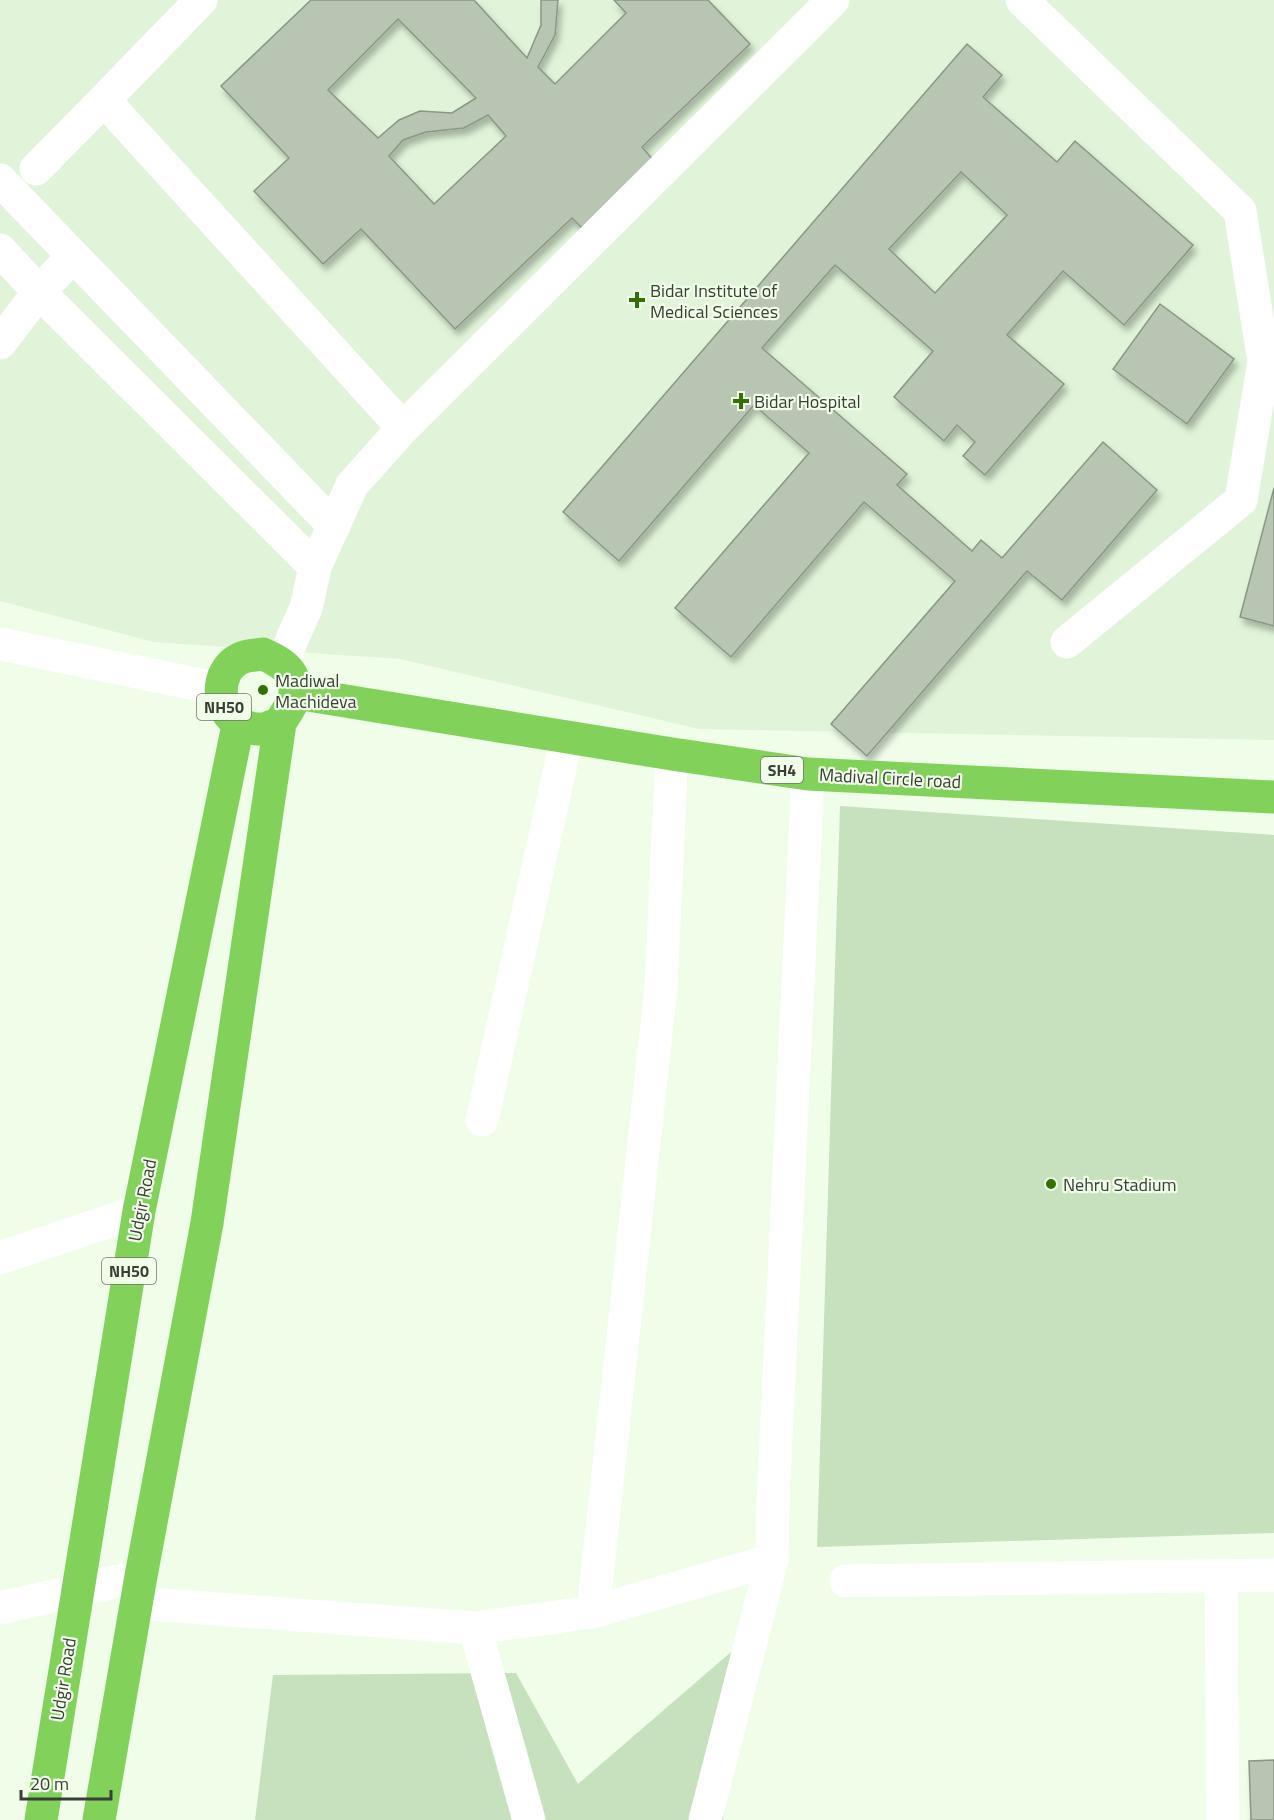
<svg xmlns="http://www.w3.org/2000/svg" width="1274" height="1820" viewBox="0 0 1274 1820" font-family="'Titillium Web',sans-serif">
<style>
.built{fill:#e1f4d9}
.green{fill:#c7e0be}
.building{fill:#b7c5b2;stroke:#8a9785;stroke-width:1.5;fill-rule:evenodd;filter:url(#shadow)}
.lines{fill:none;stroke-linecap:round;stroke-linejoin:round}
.minor{stroke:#fff;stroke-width:33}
.highway{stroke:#81d15b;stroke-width:33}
.poi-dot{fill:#337107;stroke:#effde9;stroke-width:2}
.labels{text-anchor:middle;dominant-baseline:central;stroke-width:4.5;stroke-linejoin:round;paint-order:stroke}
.shield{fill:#effde9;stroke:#70776c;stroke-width:1.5}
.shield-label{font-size:16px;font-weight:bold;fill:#393e36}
.poi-label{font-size:18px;fill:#393e36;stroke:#effde9;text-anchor:start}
.street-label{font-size:18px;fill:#393e36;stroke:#effde9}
</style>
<defs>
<filter id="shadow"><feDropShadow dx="3.5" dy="6" stdDeviation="3" flood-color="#0004"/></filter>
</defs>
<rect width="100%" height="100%" fill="#effde9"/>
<path class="built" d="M0,0H1274V740L699,729L400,659L153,642L0,601Z"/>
<path class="green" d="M840,806L1274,835V1533L817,1547Z
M738,1646L723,1820H255L273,1675L516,1673L578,1784Z"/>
<path class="building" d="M311,0H474L527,58L541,25V0H558L555,35L538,67L555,84L626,13L614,0H708L750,44L642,147L655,162L584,230L572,218L455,329L361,229L323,264L254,191L289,158L221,86ZM398,19L476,98L452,113L420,111L399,120L378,138L328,90ZM488,115L506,136L434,204L389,156L403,140L426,132L464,128Z
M967,44L1002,75L983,97L1057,162L1075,141L1193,245L1124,325L1063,271L1007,335L1064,384L985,475L963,456L975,442L957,425L944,441L894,397L933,351L835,265L762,348L907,474L897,485L972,551L981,540L1002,558L1103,442L1157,490L1062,600L1027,571L867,756L831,724L955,581L864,502L731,657L675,608L809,453L754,405L619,561L563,512ZM961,172L1007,215L935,293L889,249Z
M1160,304L1234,359L1187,424L1113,369Z
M1274,488V626L1240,617Z
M1274,1760V1820H1251L1249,1761Z"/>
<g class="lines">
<path class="minor" d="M201,0L104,100L403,428
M1022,0L1240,211L1264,362L1241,500L1067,642
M36,169L104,100
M0,180L334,526
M0,250L39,292L315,567
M0,343L39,292L73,256
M0,644L220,689
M282,662L306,608L315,567L352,485L403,428L833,0
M482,1120L567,737
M0,1258L139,1211
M1221,1576L1223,1820
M846,1581L1274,1575
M136,1603L475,1628L593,1612L772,1560
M0,1608L141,1576
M593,1612L661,987L672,754
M475,1628L529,1820
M705,1820L772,1560L773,1502L808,774"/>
<path class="highway" d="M263,654C279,661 296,670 295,692C295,701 285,714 280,723C274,725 265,730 258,729C215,727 209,669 244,657C250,655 257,655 263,654Z
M296,693L672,754L808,774L1274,797
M41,1820L139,1211L238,725
M99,1820L141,1576L207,1223L280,723"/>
</g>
<g class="poi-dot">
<path d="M634 291h6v6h6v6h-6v6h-6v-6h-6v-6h6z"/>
<path d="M738 392h6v6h6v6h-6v6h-6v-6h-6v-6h6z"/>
<circle cx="263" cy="690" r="6"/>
<circle cx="1051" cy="1184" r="6"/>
</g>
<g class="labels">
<g class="shield">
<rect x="197" y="694" width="54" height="26" rx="4.5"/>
<rect x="761" y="757" width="42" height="26" rx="4.5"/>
<rect x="102" y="1258" width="54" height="26" rx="4.5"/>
</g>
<g class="shield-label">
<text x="224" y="707">NH50</text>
<text x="782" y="770">SH4</text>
<text x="129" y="1271">NH50</text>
</g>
<g class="poi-label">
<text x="650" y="290">Bidar Institute of<tspan x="650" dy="21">Medical Sciences</tspan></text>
<text x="754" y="401">Bidar Hospital</text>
<text x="275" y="680">Madiwal<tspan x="275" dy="21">Machideva</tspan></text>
<text x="1063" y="1184">Nehru Stadium</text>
</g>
<g class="street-label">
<text transform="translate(890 778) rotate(3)">Madival Circle road</text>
<text transform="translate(142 1200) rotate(-79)">Udgir Road</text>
<text transform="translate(63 1679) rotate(-81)">Udgir Road</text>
</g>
</g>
<path d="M21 1790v9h90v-9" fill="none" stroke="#393e36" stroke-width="3"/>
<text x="30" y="1790" font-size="18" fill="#393e36" stroke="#effde9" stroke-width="4.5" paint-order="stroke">20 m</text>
</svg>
